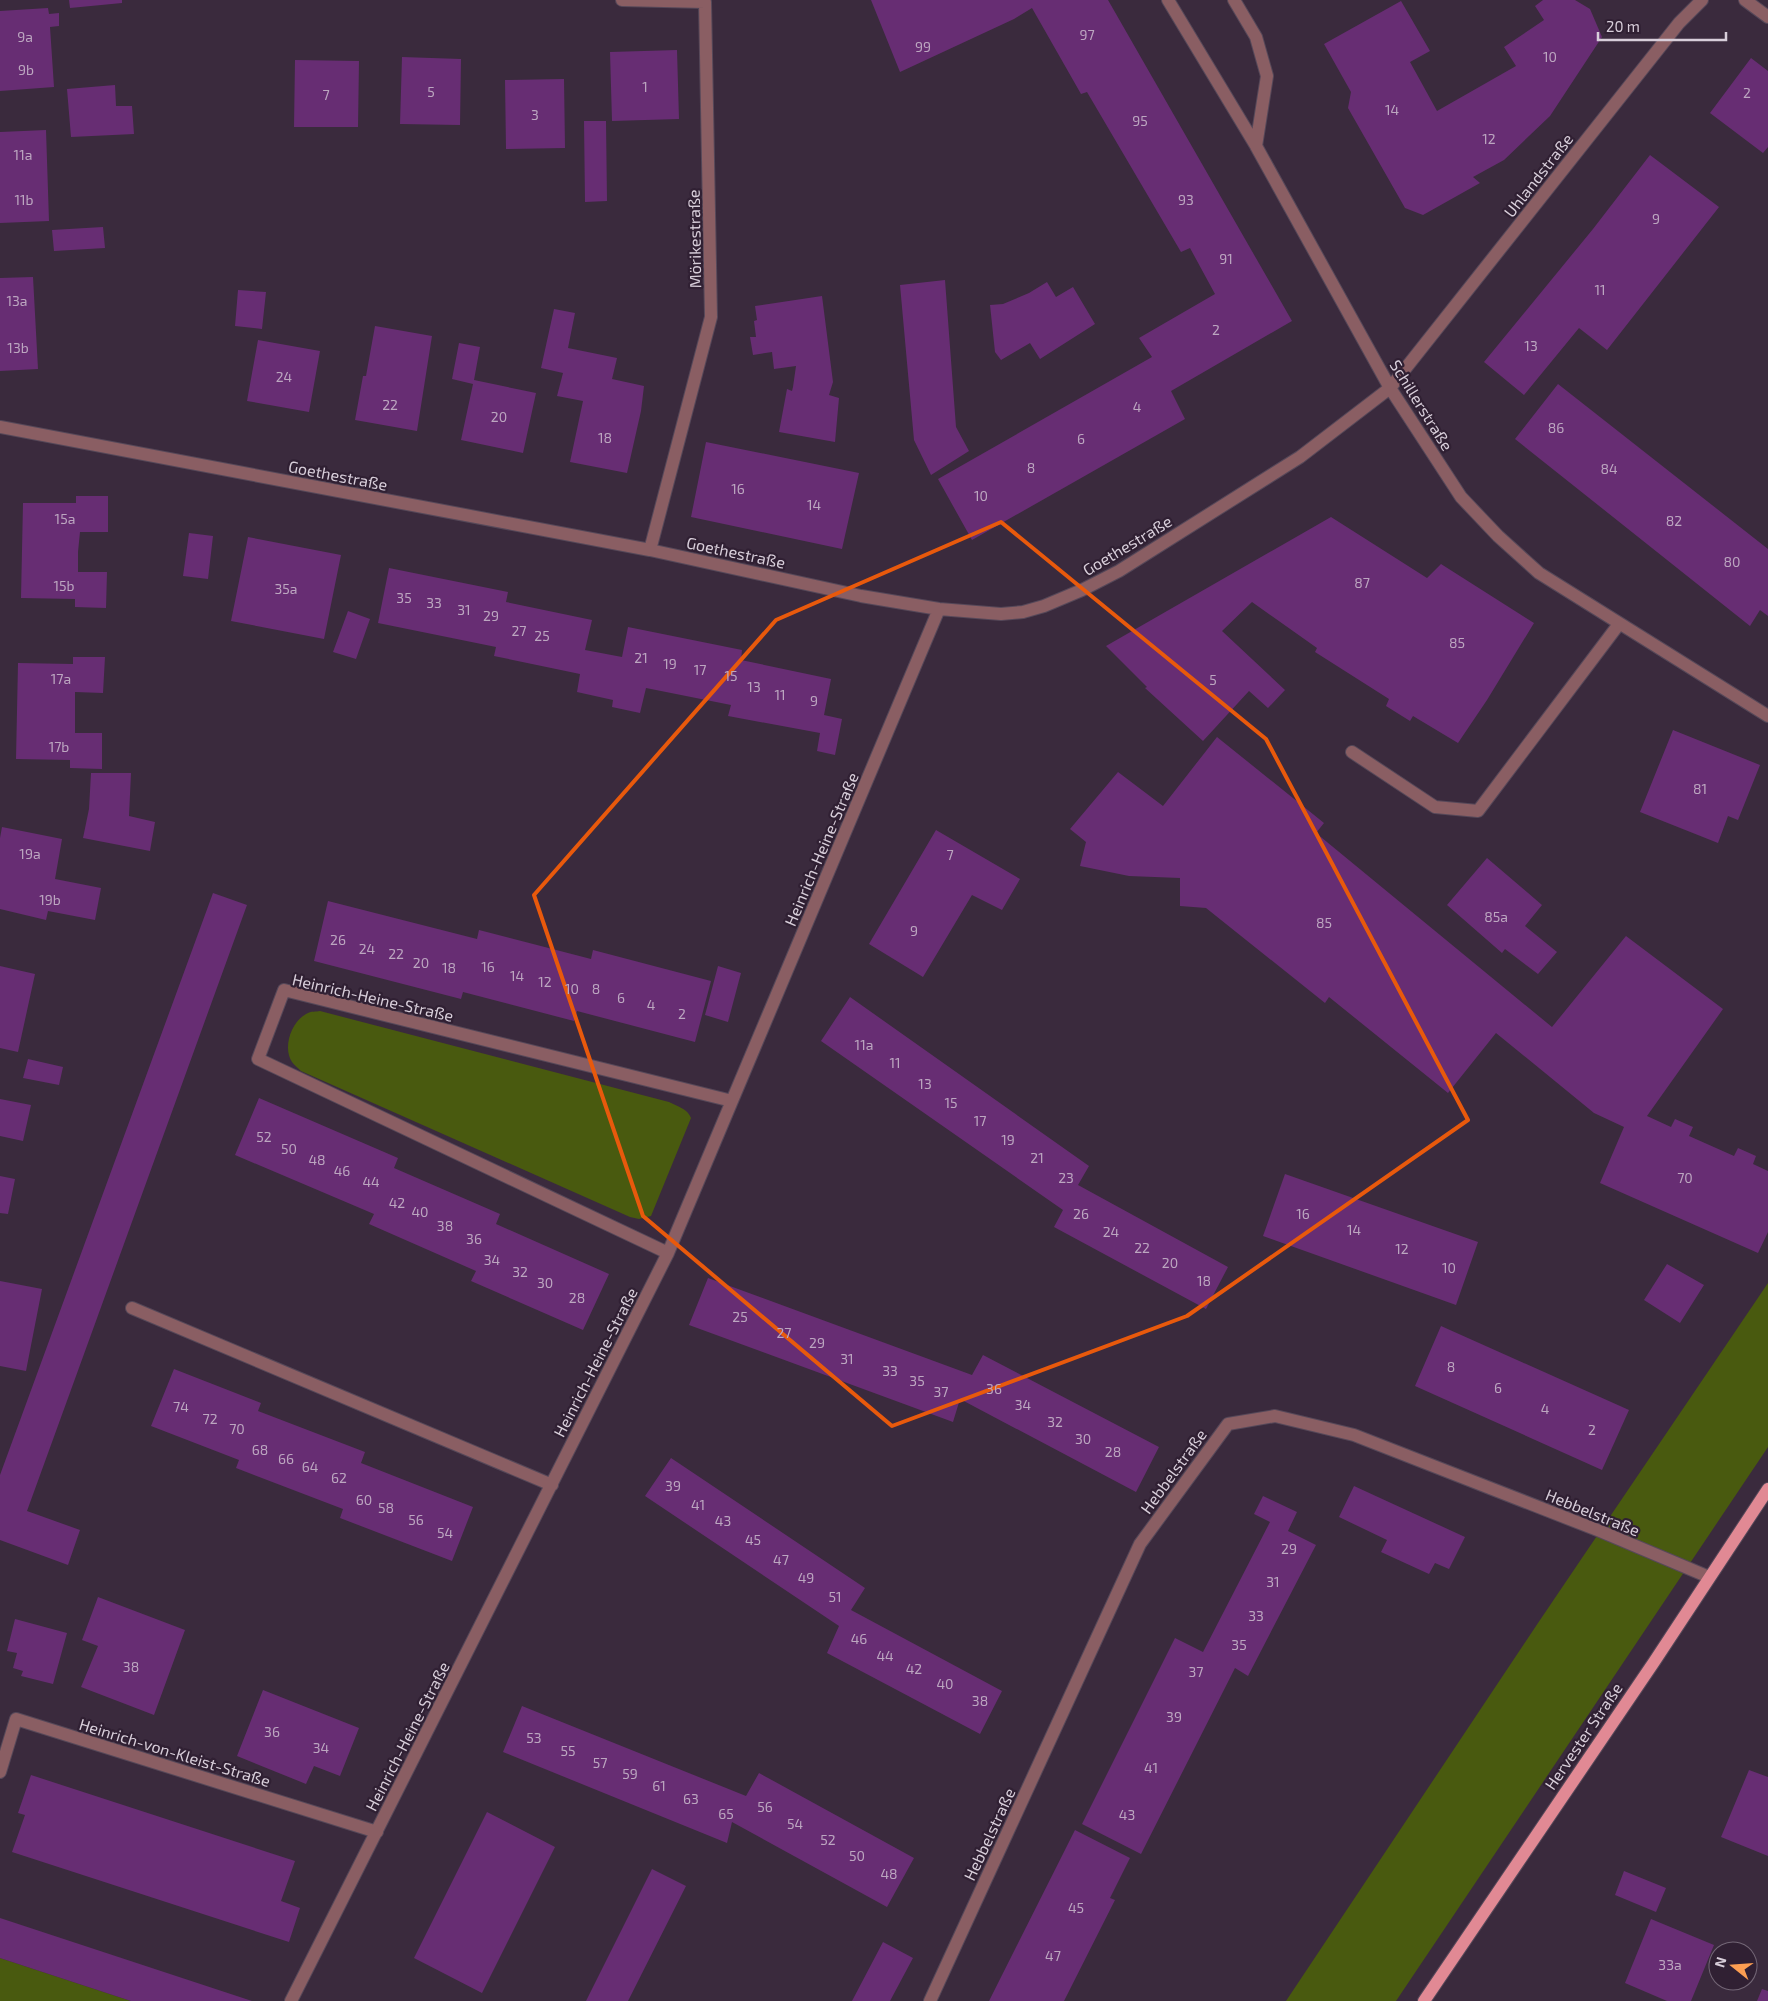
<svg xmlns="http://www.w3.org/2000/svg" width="1768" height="2001" viewBox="0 0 1768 2001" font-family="'Exo 2',sans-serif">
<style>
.green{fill:#495a0f}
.building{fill:#672d73}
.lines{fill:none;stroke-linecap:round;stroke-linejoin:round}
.minor-casing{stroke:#564859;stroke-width:14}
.major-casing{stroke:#564859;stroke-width:14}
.minor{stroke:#8a5e63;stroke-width:12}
.major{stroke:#e18994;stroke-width:12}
.marked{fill:none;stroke:#e8590c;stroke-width:4;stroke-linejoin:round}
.labels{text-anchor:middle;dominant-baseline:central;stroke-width:4.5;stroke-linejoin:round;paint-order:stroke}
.number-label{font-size:14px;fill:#bca6c0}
.street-label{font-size:16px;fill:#d8ceda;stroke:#302033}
</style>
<rect width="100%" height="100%" fill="#3a2a3d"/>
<path class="green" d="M320,1011L669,1102C677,1106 688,1109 691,1118L651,1216L639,1219L630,1217L301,1071C298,1068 294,1065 292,1062C282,1047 292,1020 308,1013C311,1011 316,1012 320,1011Z
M1768,1283V1447L1396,2001H1286L1538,1623Z
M0,1958L131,2001H0Z"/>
<path class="building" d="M69,0H122V3L70,8Z
M871,0H1108L1292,321L1171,391L1185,419L972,540L938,479L1152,357L1139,338L1215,294L1190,248L1181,252L1087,92L1081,94L1032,8L1014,19L900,72Z
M1543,0H1575L1590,9L1602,37L1550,116L1504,160L1473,177L1480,183L1423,215L1405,208L1348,108L1351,92L1324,44L1401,1L1430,51L1410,62L1437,111L1516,66L1504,47L1544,20L1535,6Z
M48,8L49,14L59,13V26L50,27L54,87L0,91V11Z
M677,50L679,119L612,121L610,52Z
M402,57L461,59L460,125L400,124Z
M1751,58L1768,71V147L1763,153L1710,113Z
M295,60L359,61L358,127H294Z
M564,79L565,148L506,149L505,80Z
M115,85L116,106H132L134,134L71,137L67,89Z
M584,121H606L607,201L585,202Z
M46,130L49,221L0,223V132Z
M1650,155L1719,207L1607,350L1579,328L1524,395L1484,362L1593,229Z
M103,227L105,248L54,251L52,230Z
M33,277L38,369L0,371V278Z
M945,280L956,427L969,451L931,475L914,440L900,285Z
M1047,282L1056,297L1073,287L1095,324L1040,359L1030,343L1001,360L995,352L990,305L1003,304L1029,293Z
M238,290L266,292L262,329L235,326Z
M822,296L833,382L829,395L839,398L835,442L779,432L787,389L792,391L793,387L796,366L774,369L772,352L753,355L750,337H756L754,321L757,320L755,306Z
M554,309L575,313L568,348L617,358L612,379L644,386L641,411L627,473L570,462L583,401L557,396L563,373L541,368Z
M375,326L432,336L417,431L355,420L363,376H366Z
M258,340L320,351L309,412L247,401Z
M459,343L480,347L474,380L536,393L523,453L461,440L473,384L452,379Z
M1558,384L1768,549V616L1760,610L1750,626L1515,439Z
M706,442L859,473L842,549L691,517Z
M76,496H108V532H80L78,552V572H107L106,608L75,607V599L21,598L23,503H76Z
M1331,517L1427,578L1441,564L1534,623L1487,700L1458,743L1413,716L1410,721L1386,706L1389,699L1315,652L1317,648L1252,602L1222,631L1285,690L1268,708L1249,691L1203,741L1145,688L1147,687L1106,646Z
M189,533L213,536L208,579L183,576Z
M248,537L341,555L324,639L231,621Z
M389,568L508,592L506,602L592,620L585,650L622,657L628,627L742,650L741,660L831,679L824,715L842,719L835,755L817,751L820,733L728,716L731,705L646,688L640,713L612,707L613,700L577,692L580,674L494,656L496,647L378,623Z
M348,611L370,619L356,659L333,652Z
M73,657H105L103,693L75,692V733H102V769L70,768V760L16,759L18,663L73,664Z
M1673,730L1760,765L1738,820L1728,816L1718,843L1640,812Z
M1217,737L1324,823L1316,833L1552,1027L1626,936L1723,1009L1647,1116L1671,1127L1675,1119L1693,1127L1689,1136L1734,1156L1738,1148L1756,1156L1753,1164L1768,1171V1232L1758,1253L1600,1183L1624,1127L1594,1113L1496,1033L1448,1093L1329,997L1325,1003L1206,908L1180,906V878L1129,876L1080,866L1086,842L1070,829L1118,772L1163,806Z
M91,773H131L129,816L155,822L150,851L83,838L89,809Z
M2,827L62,839L55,879L101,888L95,920L48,911L46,920L0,909V838Z
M936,830L1020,879L1002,910L972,895L923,977L869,944Z
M1487,858L1542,905L1525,926L1557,952L1538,974L1505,949L1502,953L1447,905Z
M213,893L247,905L27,1511L80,1530L68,1565L0,1540V1475Z
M328,901L477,939L479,930L591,959L593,950L711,981L695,1042L577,1011L574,1021L463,992L461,999L314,961Z
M0,966L35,974L18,1052L0,1048Z
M718,966L741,973L728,1022L705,1015Z
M850,997L1089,1166L1078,1185L1228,1267L1206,1309L1054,1227L1063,1210L821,1041Z
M28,1059L63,1067L59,1085L23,1078Z
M259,1098L398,1158L394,1168L500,1214L496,1224L609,1274L583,1330L471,1281L476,1271L369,1224L374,1214L235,1155Z
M0,1099L31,1105L23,1141L0,1136Z
M1285,1174L1478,1242L1456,1305L1263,1236Z
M0,1176L15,1179L8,1214L0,1213Z
M1667,1264L1704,1285L1680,1323L1644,1300Z
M708,1278L972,1375L983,1355L1159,1447L1136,1492L960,1399L953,1422L689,1325Z
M0,1281L42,1289L26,1371L0,1366Z
M1441,1326L1629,1410L1602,1470L1415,1386Z
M174,1369L261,1403L258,1411L365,1452L361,1463L473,1507L452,1561L340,1518L343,1509L236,1468L239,1460L151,1426Z
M671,1458L865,1588L851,1610L1002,1691L980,1734L827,1653L839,1626L645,1496Z
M1354,1486L1465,1537L1449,1569L1435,1563L1429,1574L1381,1552L1387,1540L1339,1517Z
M1263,1496L1297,1512L1288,1531L1316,1545L1248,1676L1235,1668L1141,1854L1082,1824L1175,1638L1203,1652L1270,1522L1254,1514Z
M98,1597L185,1630L154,1715L81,1687L98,1646L82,1640Z
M15,1619L67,1633L53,1684L21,1676L23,1671L13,1668L17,1653L7,1651Z
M263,1690L359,1728L340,1776L314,1766L306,1784L237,1756Z
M522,1706L746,1796L759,1773L914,1858L887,1907L732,1822L727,1843L503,1752Z
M1749,1770L1768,1777V1856L1721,1837Z
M31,1775L295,1861L281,1901L300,1908L289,1942L12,1852L25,1815L18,1813Z
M487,1812L555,1847L482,1993L414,1958Z
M1075,1830L1130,1858L1110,1898L1115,1900L1064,2001H989Z
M652,1869L686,1886L628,2001H586Z
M1624,1871L1666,1888L1656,1912L1615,1895Z
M0,1918L252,2001H131L0,1958Z
M1651,1919L1714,1945L1691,2001H1667L1625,1983Z
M883,1942L913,1958L890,2001H852Z
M1762,1989L1768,1991V2001H1757Z"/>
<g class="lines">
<defs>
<path id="minor" d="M622,0L705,2L711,317L650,550
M1168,0L1256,146L1390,388L1461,497L1498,536L1539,573L1768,716
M1234,0L1256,37L1267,76L1256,146
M1745,0L1768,17
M0,427L650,550L861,596L939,609L1001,614L1023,612L1044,606L1082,590L1119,571L1300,457L1390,388L1679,23L1702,0
M1352,752L1435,807L1478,811L1619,624
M668,1253L258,1059L284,990L732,1101
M132,1308L552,1485
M0,1772L16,1719L377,1832
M291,2001L668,1253L939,609
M930,2001L1140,1544L1228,1424L1275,1416L1354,1435L1600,1531L1709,1577"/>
<path id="major" d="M1424,2001L1654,1662L1768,1489"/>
</defs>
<use href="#minor" class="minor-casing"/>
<use href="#major" class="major-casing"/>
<use href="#minor" class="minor"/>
<use href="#major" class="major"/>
</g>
<path class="marked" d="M1001,522L1266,739L1468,1120L1187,1316L892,1426L643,1216L534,895L776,620Z"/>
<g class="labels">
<g class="number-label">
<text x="1087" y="34">97</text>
<text x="25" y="36">9a</text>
<text x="923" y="46">99</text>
<text x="1550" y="56">10</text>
<text x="26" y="69">9b</text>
<text x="645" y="86">1</text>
<text x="431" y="91">5</text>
<text x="1747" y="92">2</text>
<text x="326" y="94">7</text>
<text x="1392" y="109">14</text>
<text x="535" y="114">3</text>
<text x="1140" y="120">95</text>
<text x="1489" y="138">12</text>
<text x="23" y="154">11a</text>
<text x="24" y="199">11b</text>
<text x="1186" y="199">93</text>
<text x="1656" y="218">9</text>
<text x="1226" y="258">91</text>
<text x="1600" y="289">11</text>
<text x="17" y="300">13a</text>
<text x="1216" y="329">2</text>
<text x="1531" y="345">13</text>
<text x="18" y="347">13b</text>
<text x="284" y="376">24</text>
<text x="390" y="404">22</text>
<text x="1137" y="406">4</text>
<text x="499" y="416">20</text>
<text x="1556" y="427">86</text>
<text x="605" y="437">18</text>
<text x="1081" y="438">6</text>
<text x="1031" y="467">8</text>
<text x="1609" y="468">84</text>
<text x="738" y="488">16</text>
<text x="981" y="495">10</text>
<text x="814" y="504">14</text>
<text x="65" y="518">15a</text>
<text x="1674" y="520">82</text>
<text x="1732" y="561">80</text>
<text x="1362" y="582">87</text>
<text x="64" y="585">15b</text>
<text x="286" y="588">35a</text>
<text x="404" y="597">35</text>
<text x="434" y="602">33</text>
<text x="464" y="609">31</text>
<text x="491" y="615">29</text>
<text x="519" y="630">27</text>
<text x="542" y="635">25</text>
<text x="1457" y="642">85</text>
<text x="641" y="657">21</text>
<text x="670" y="663">19</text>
<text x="700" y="669">17</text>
<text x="731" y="675">15</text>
<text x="61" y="678">17a</text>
<text x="1213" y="679">5</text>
<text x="754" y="686">13</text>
<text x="780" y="694">11</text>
<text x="814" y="700">9</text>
<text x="59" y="746">17b</text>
<text x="1700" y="788">81</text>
<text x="30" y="853">19a</text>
<text x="950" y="854">7</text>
<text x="50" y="899">19b</text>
<text x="1496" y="916">85a</text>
<text x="1324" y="922">85</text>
<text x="914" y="930">9</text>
<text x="338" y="939">26</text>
<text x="367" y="948">24</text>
<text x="396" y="953">22</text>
<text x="421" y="962">20</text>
<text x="488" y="966">16</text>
<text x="449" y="967">18</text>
<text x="517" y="975">14</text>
<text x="545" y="981">12</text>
<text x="572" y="988">10</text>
<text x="596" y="988">8</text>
<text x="621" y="997">6</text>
<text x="651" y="1004">4</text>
<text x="682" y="1013">2</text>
<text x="864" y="1044">11a</text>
<text x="895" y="1062">11</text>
<text x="925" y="1083">13</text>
<text x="951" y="1102">15</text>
<text x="980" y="1120">17</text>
<text x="264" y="1136">52</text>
<text x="1008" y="1139">19</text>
<text x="289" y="1148">50</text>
<text x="1037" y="1157">21</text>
<text x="317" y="1159">48</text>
<text x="342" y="1170">46</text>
<text x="1066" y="1177">23</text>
<text x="1685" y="1177">70</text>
<text x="371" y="1181">44</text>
<text x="397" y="1202">42</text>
<text x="420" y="1211">40</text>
<text x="1081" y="1213">26</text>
<text x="1303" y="1213">16</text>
<text x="445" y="1225">38</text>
<text x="1354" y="1229">14</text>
<text x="1111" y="1231">24</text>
<text x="474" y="1238">36</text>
<text x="1142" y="1247">22</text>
<text x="1402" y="1248">12</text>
<text x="492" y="1259">34</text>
<text x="1170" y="1262">20</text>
<text x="1449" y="1267">10</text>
<text x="520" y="1271">32</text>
<text x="1204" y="1280">18</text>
<text x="545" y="1282">30</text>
<text x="577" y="1297">28</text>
<text x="740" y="1316">25</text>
<text x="784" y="1332">27</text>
<text x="817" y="1342">29</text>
<text x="847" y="1358">31</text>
<text x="1451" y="1366">8</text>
<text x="890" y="1370">33</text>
<text x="917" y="1380">35</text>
<text x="1498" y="1387">6</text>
<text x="994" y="1388">36</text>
<text x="941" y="1391">37</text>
<text x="1023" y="1404">34</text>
<text x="181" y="1406">74</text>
<text x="1545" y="1408">4</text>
<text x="210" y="1418">72</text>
<text x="1055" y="1421">32</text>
<text x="237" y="1428">70</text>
<text x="1592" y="1429">2</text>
<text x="1083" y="1438">30</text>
<text x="260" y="1449">68</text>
<text x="1113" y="1451">28</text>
<text x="286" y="1458">66</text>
<text x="310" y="1466">64</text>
<text x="339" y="1477">62</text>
<text x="673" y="1485">39</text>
<text x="364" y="1499">60</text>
<text x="698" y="1504">41</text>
<text x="386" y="1507">58</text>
<text x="416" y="1519">56</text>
<text x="723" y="1520">43</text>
<text x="445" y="1532">54</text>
<text x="753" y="1539">45</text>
<text x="1289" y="1548">29</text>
<text x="781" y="1559">47</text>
<text x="806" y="1577">49</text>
<text x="1273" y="1581">31</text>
<text x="835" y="1596">51</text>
<text x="1256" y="1615">33</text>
<text x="859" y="1638">46</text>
<text x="1239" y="1644">35</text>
<text x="885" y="1655">44</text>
<text x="131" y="1666">38</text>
<text x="914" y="1668">42</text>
<text x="1196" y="1671">37</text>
<text x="945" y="1683">40</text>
<text x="980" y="1700">38</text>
<text x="1174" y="1716">39</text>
<text x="272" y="1731">36</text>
<text x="534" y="1737">53</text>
<text x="321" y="1747">34</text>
<text x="568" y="1750">55</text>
<text x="600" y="1762">57</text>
<text x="1151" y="1767">41</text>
<text x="630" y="1773">59</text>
<text x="659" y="1785">61</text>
<text x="691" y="1798">63</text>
<text x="765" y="1806">56</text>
<text x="726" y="1813">65</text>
<text x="1127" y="1814">43</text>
<text x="795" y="1823">54</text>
<text x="828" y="1839">52</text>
<text x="857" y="1855">50</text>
<text x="889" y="1873">48</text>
<text x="1076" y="1907">45</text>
<text x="1053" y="1955">47</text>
<text x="1670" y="1964">33a</text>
</g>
<g class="street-label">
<text transform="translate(1538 175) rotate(-52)">Uhlandstraße</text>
<text transform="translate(694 239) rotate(-91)">Mörikestraße</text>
<text transform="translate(1422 405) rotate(58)">Schillerstraße</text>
<text transform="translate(338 475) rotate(11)">Goethestraße</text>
<text transform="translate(1127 545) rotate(-31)">Goethestraße</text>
<text transform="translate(736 552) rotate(12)">Goethestraße</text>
<text transform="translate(821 849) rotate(-67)">Heinrich-Heine-Straße</text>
<text transform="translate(373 997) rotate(13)">Heinrich-Heine-Straße</text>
<text transform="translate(595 1362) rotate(-63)">Heinrich-Heine-Straße</text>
<text transform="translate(1173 1471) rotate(-54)">Hebbelstraße</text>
<text transform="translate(1593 1512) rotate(22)">Hebbelstraße</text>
<text transform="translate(407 1736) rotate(-63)">Heinrich-Heine-Straße</text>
<text transform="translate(1583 1736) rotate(-56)">Hervester Straße</text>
<text transform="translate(175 1752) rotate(17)">Heinrich-von-Kleist-Straße</text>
<text transform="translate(989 1834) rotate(-65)">Hebbelstraße</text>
</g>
</g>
<g transform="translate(1733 1966) rotate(287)"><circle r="24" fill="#302033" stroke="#736676"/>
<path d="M0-4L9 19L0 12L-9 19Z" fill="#fc9e52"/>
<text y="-8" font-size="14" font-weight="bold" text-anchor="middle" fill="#d8ceda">N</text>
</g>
<path d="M1598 32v8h128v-8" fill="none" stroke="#d8ceda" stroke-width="2.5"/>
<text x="1606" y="32" font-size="15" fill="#d8ceda" stroke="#302033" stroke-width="4" paint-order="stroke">20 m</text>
</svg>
